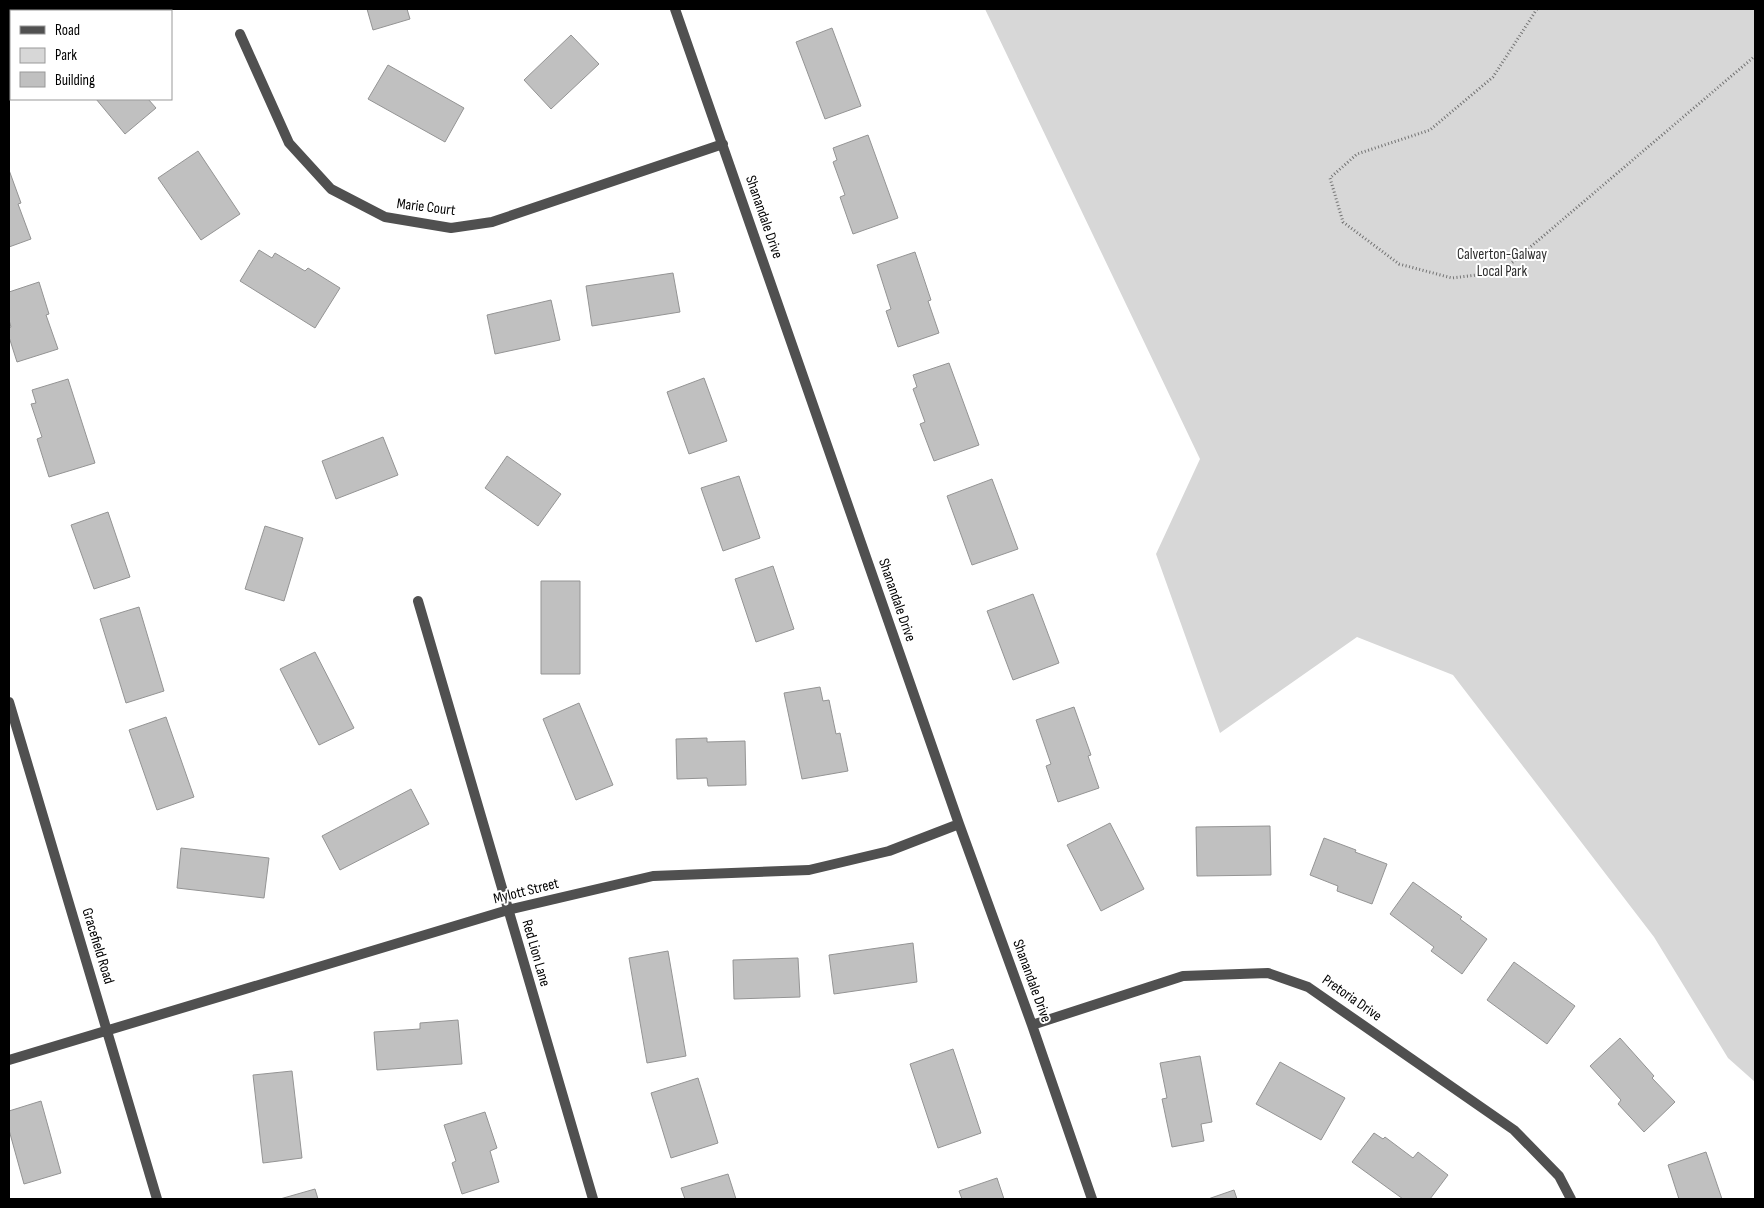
<svg xmlns="http://www.w3.org/2000/svg" width="1764" height="1208" viewBox="0 0 1764 1208" font-family="'Sofia Sans Condensed',sans-serif">
<style>
.green{fill:#d7d7d7}
.building{fill:#c0c0c0;stroke:#949494}
.lines{fill:none;stroke-linecap:round;stroke-linejoin:round}
.path{stroke:#727272;stroke-width:3;stroke-dasharray:1 2.5;stroke-linecap:butt}
.minor{stroke:#505050;stroke-width:10}
.labels{text-anchor:middle;dominant-baseline:central;stroke-width:4;stroke-linejoin:round;paint-order:stroke}
.street-label{font-size:15px;fill:#000;stroke:#fff}
.park-label{font-size:15px;fill:#2e2e2e;stroke:#fff}
</style>
<rect width="100%" height="100%" fill="#fff"/>
<path class="green" d="M985,9H1755V1082L1728,1058L1654,937L1453,675L1357,637L1220,733L1156,554L1200,459Z"/>
<path class="building" d="M367,9H407L410,19L373,30Z
M832,28L861,106L825,119L796,42Z
M571,35L599,64L551,109L524,80Z
M388,65L464,108L445,142L368,99Z
M96,99H148L156,108L125,134Z
M868,135L898,218L853,234L840,197L845,195L833,162L837,160L833,148Z
M198,151L240,214L201,240L158,178Z
M9,170L21,203L18,204L31,239L9,247Z
M259,250L272,258L275,253L305,271L308,268L340,288L315,328L240,281Z
M915,252L931,300L928,301L939,333L898,347L886,311L891,309L877,265Z
M673,273L680,312L592,326L586,286Z
M39,282L49,314L46,315L58,349L17,362L9,337V328L11,327L9,320V292Z
M551,300L560,340L495,354L487,315Z
M949,363L979,445L934,461L920,424L925,422L913,389L917,387L913,375Z
M704,378L727,441L689,454L667,392Z
M68,379L95,463L49,477L37,439L42,437L31,404L36,403L32,390Z
M383,437L398,475L336,499L322,461Z
M507,456L561,494L538,526L485,488Z
M739,476L760,538L723,551L701,488Z
M992,479L1018,549L972,565L947,496Z
M108,512L130,577L94,589L71,525Z
M265,526L303,538L284,601L245,589Z
M773,566L794,629L756,642L735,579Z
M541,581H580V674H541Z
M1033,594L1059,663L1013,680L987,611Z
M139,607L164,691L126,703L100,619Z
M315,652L354,728L319,745L280,669Z
M820,687L823,701L829,700L836,734L840,733L848,771L802,779L784,693Z
M579,703L613,785L576,800L543,719Z
M1074,707L1091,755L1088,756L1099,788L1058,802L1046,766L1051,764L1036,720Z
M166,717L194,797L157,810L129,730Z
M707,738V742L745,741L746,785L708,786L707,778L677,779L676,739Z
M411,789L429,824L340,870L322,836Z
M1110,823L1144,889L1101,911L1067,845Z
M1270,826L1271,875L1197,876L1196,827Z
M1324,838L1356,850L1355,852L1387,864L1372,904L1337,891L1338,886L1310,875Z
M181,848L269,858L264,898L177,888Z
M1413,882L1462,917L1460,919L1487,939L1462,974L1431,951L1434,947L1390,914Z
M913,943L917,982L834,994L829,955Z
M668,951L686,1056L647,1063L629,958Z
M798,958L800,997L734,999L733,960Z
M1514,962L1575,1006L1547,1044L1487,1000Z
M458,1020L462,1064L377,1070L374,1032L420,1029V1023Z
M1620,1038L1654,1076L1652,1078L1675,1102L1644,1132L1618,1104L1621,1100L1590,1066Z
M953,1049L981,1133L938,1148L910,1064Z
M1200,1056L1212,1122L1201,1124L1204,1141L1172,1147L1162,1099L1167,1098L1160,1063Z
M1280,1062L1345,1098L1321,1140L1256,1104Z
M292,1071L302,1158L263,1163L253,1075Z
M698,1078L718,1143L671,1158L651,1093Z
M41,1101L61,1173L24,1184L9,1130V1111Z
M485,1112L497,1148L490,1151L499,1182L462,1194L452,1163L456,1161L444,1125Z
M1374,1133L1383,1139L1385,1137L1413,1158L1418,1152L1448,1175L1430,1199H1403L1352,1162Z
M1706,1152L1722,1199H1679L1668,1165Z
M728,1174L736,1199H685L681,1188Z
M997,1178L1004,1199H962L959,1191Z
M315,1189L318,1199H280Z
M1234,1190L1237,1199H1208Z"/>
<g class="lines">
<path class="path" d="M1537,9L1493,77L1430,130L1357,154L1330,178L1343,222L1399,264L1452,278L1501,272L1755,56"/>
<path class="minor" d="M675,9L959,824L1032,1025L1092,1199
M240,34L289,143L331,189L385,217L451,228L492,222L723,144
M418,601L593,1199
M9,702L157,1199
M1032,1025L1183,976L1268,973L1308,987L1514,1130L1559,1176L1571,1199
M9,1060L508,910L653,876L809,870L889,851L959,824"/>
</g>
<g class="labels">
<g class="street-label">
<text transform="translate(426 207) rotate(7)">Marie Court</text>
<text transform="translate(764 217) rotate(71)">Shanandale Drive</text>
<text transform="translate(897 600) rotate(71)">Shanandale Drive</text>
<text transform="translate(526 891) rotate(-14)">Mylott Street</text>
<text transform="translate(98 946) rotate(73)">Gracefield Road</text>
<text transform="translate(536 953) rotate(74)">Red Lion Lane</text>
<text transform="translate(1032 981) rotate(70)">Shanandale Drive</text>
<text transform="translate(1352 998) rotate(35)">Pretoria Drive</text>
</g>
<g class="park-label">
<text x="1502" y="254">Calverton-Galway<tspan x="1502" dy="17">Local Park</tspan></text>
</g>
</g>
<rect width="1764" height="1208" fill="none" stroke="#000000" stroke-width="20"/>
<rect x="10" y="10" width="162" height="90" fill="#ffffff" stroke="#999999"/>
<rect x="20" y="26" width="25" height="8" fill="#505050" stroke="#999999"/>
<text x="55" y="35" font-size="15" fill="#000000">Road</text>
<rect x="20" y="48" width="25" height="15" fill="#d7d7d7" stroke="#999999"/>
<text x="55" y="60" font-size="15" fill="#000000">Park</text>
<rect x="20" y="72" width="25" height="15" fill="#c0c0c0" stroke="#999999"/>
<text x="55" y="85" font-size="15" fill="#000000">Building</text>
</svg>
